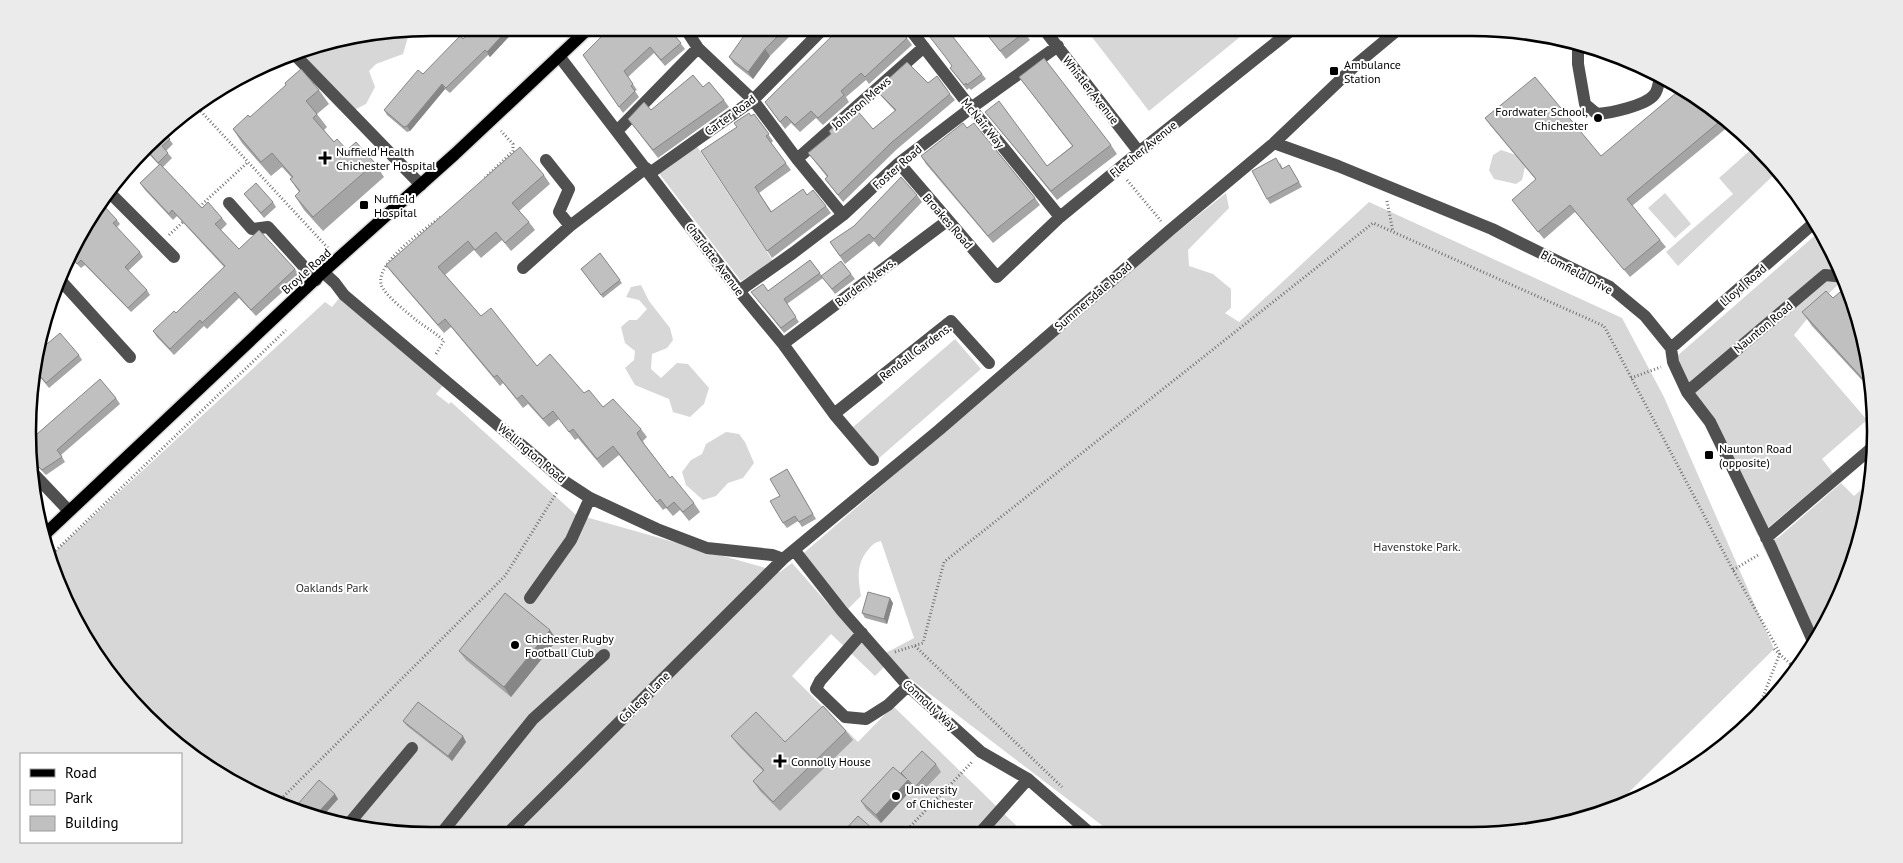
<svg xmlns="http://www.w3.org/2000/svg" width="1903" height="863" viewBox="0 0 1903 863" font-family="'PT Sans',sans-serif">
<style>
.green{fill:#d7d7d7}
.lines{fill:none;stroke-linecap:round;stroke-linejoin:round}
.major-casing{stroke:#dbdbdb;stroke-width:15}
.path{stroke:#727272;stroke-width:3;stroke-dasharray:1 2.5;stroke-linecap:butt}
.minor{stroke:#505050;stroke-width:12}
.major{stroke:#000;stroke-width:12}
.wall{fill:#a5a5a5}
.shaded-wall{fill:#868686}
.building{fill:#c0c0c0;stroke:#868686}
.poi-dot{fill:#000;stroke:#fff;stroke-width:2}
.labels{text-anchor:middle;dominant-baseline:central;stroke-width:4;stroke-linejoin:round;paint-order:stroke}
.poi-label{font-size:12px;fill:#000;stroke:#fff;text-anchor:start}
.street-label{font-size:12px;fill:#000;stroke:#fff}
.park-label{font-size:12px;fill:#2e2e2e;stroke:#fff}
.rim{fill:none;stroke:#000;stroke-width:2.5}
</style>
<rect width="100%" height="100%" fill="#fff"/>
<path class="green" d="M1085,28H1251L1149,111Z
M408,31V37L403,54L376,64L369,71L375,87L366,104L354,110L305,58L318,46Z
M1745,136L1757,146L1778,171L1678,266L1666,252L1733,194L1719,178L1754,147Z
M694,142L773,261L741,281L658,172Z
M1501,150L1522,157L1526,163L1522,180L1516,184L1494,179L1489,170L1493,155Z
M1226,193L1229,208L1188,250L1189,266L1213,274L1231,289V308L1225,313L1239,322L1369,202L1622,318L1664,397L1774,649L1613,808L1525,832L1112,833L880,656L914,638L881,541C875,542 872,545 868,550C856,564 858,579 861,596L844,613L798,558L1146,257Z
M1665,193L1691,224L1675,238L1648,208Z
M1820,231L1845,278L1823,299L1794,335L1867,420L1822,459L1833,473L1758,536L1676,357Z
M641,285L649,301L670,328L673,340L667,348L652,354L651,369L661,378L677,363L688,364L709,388L704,404L690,417L673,412L669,399L635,385L625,368L634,360L635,351L625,343L621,327L629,320H637L647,309L639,300L626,297L631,287Z
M341,296L445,383L436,394L449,404L451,402L575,514L780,572L792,563L884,667L875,676L831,634L792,676L858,742L893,706L1025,834L431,835L353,828L277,805L165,735L81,633L48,558L325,302L332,307Z
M955,339L981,369L878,459L852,428Z
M726,432L739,434L745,442L754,463L743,478L728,483L716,496L703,500L686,485L682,472L691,460L702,454L706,444Z
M1871,481L1868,510L1845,586L1813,640L1762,545L1779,537L1841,483L1854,496Z"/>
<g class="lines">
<defs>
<path id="major" d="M43,536L323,272L455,154L589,28"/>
</defs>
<use href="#major" class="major-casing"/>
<path class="path" d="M196,106L328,248
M485,178L513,151V144L501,131
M1127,180L1161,221
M1387,201L1393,232
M197,209L248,162
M169,235L185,220
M436,354L444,341C436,333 425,327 416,320C408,313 383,294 381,284C376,262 425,229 441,217
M1631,378L1661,367
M48,558L286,330
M1733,570L1760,554
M915,646L1062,787
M1774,649L1797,670
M895,652L923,643L944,562L1373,223L1604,326L1733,570L1780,653L1757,712
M276,804L505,576L557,492
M1104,828L1112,833
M1501,832L1638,798
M903,834L972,762"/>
<path class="minor" d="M685,28L698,48L753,100L797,159L843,215
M909,28L971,108L1060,217
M1043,28L1139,152
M1543,35L1561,41L1589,47
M1578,46V64L1585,104L1597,114C1610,113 1645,106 1654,95C1658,91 1659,82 1660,76
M293,53L421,185
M559,56L739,291L783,344L834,414L873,460
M617,131L698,48
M1274,143L1338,166L1492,229L1610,287L1645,316L1671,348L1673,362L1687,392L1710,422L1771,547L1813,641
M797,159L924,47
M546,160L569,189L559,212L570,226
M899,163L997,277L1060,217L1139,152L1294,28
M650,173L753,100L824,28
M111,194L174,257
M229,203L252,229L268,227L316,280
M523,268L570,226L646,168
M323,272L335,283L344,295L564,481L590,498L657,529L707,548L772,555L783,559
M62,282L130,357
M739,291L793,253L843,215L899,163L971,108L1058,46
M783,344L947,221
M1671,348L1815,222
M1687,392L1825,275L1845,277
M834,414L951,321L989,363
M31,471L69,511
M1766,538L1874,446
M795,551L842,611L908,686L981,752L1028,779L1090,833
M530,598L571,540L590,498
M862,633L820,681L816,689L845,717L866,719L888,705L908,686
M347,826L412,748
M979,834L1028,779
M440,835L533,719L604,655
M506,835L783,559L939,430L1169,231L1274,143L1358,63L1400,28"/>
<use href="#major" class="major"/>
</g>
<path class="wall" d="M473,28H517L490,57L488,55L450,93L445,89L410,131L407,132L387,115L384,110L423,74L463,39Z
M610,28H672L670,30L685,49L665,66L654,53L628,77L637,90L635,91L639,97L623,113L583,55Z
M715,28H727L722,33Z
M752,28H798L770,56L753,79L734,64L729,57Z
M982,28H1021L1030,40L1006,59Z
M1348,28H1356L1351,31Z
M907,38L912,45L869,84L866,80L846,97L849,102L823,125L816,118L800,132L791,123L785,129L765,102Z
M950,68L982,74L986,79L971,90L969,88L967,90Z
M1019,77L1111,145L1117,154L1057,200L992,120L985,112L1047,166L1072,146Z
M928,83L950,94L955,100L896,150L843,202L825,179L827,177L808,153L873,129L895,111L881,96L876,90Z
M703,87L724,100L729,107L658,158L628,119Z
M319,90L329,104L317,114L327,127L324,130L334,142L347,150L375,163L384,177L323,231L304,210L295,196L299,192L290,179L292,178L282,167L271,176L242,143L233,129L250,117Z
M1696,95L1724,119L1729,126L1632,206L1666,247L1630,277L1575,212L1544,239L1512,200L1536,180L1490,125L1485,118L1601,156Z
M754,114L773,141L771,143L791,170L759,193L772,212L807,195L826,206L831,213L772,258L701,151L737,127Z
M163,131L173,144L166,151L172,158L163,167L202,208L222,218L227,224L221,230L239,249L295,269L300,276L256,316L239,298L207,329L204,326L174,355L157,337L153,331L176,313L224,267L177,216L173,220L145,190L140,183L159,165L146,151Z
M921,156L1035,198L1040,205L993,243L926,164Z
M1280,163L1283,169L1289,165L1302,187L1270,204L1267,199Z
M544,175L550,184L519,211L529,222L535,230L511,251L502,240L481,258L474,250L445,275L481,316L537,366L584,393L603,407L641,429L647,437L643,441L645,445L670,478L694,503L700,512L689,521L680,510L673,516L666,508L663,510L619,455L603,468L578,438L575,440L559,419L549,427L528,404L523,408L503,383L500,386L451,327L444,333L392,273L386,265Z
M244,194L273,202L276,207L264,218Z
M917,195L922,202L879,247L874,241L845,264L830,242Z
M117,220L120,224L116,228L140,252L143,257L128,271L147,290L150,295L131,312L85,265L81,268L71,258L81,230Z
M600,253L622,283L603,298L581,269Z
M810,260L822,276L841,261L855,279L835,294L823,278L787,304L799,322L784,333L751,292L768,291Z
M1833,298L1868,352L1872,391L1812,326L1802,312Z
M35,354L79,355L82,360L49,388L35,371Z
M116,398L120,404L61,455L65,462L46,475L34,463L32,464L33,432L37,434Z
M787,469L816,519L802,527L798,521L787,528L783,523L780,496Z
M31,482L34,486L32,489L31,485Z
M893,603L887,624L865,618L862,613Z
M557,640L511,697L466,660L459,651Z
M403,721L466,742L452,761L407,726Z
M846,731L853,740L780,811L760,791L753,781L763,771L738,745L731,736L785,742Z
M936,764L941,772L920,794L913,788L881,823L866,809L861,801L902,775Z
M338,799L321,818L308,814L302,809L298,804Z"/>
<path class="shaded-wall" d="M509,28H517L490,57L487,52Z
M718,28H727L722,33Z
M765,49L770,56L753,79L748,72Z
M442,84L445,89L410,131L407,126Z
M890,598L893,603L887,624L884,619Z
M550,630L557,640L511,697L504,687Z
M463,736L466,742L452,761L448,756Z
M908,780L913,788L881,823L876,815Z
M335,794L338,799L321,818L315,816Z
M873,829L876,834H869Z"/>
<path class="building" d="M473,28H509L487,52L485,50L446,88L442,84L407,126L404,127L384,110L418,70L423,74L460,36L463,39Z
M610,28H668L681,43L661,60L650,47L624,71L633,84L631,86L635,91L619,107L583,55Z
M752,28H786L765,49L748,72L729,57L746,33Z
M840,28H896L907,38L865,77L861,73L841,91L844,95L818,118L811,111L795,125L786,116L780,122L765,102Z
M923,28H946L982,74L967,85L966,83L964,85L950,68L952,66L947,59Z
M982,28H1021L1025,32L1000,51Z
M1044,58L1111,145L1051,191L985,112L999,101L1047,166L1073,146L1019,77Z
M907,62L928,83L937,76L950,94L891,143L838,195L825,179L828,176L808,153L831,134L829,131L855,108L873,129L896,110L876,90Z
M301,69L319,90L306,101L317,114L313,118L334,142L337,139L347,150L356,142L375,163L313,217L295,196L300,191L290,179L293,177L272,153L261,162L233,129L248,115L250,117L286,85L285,83Z
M693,75L703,87L709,82L724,100L653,150L628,119L644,102L651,110Z
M1535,77L1601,156L1682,88L1696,95L1724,118L1627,199L1660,240L1624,270L1570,205L1538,232L1512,200L1536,179L1485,118Z
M749,113L751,116L754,114L769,134L766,136L786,163L755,187L771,212L803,189L807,195L813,190L826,206L767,251L701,151L737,127L734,123Z
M963,123L967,128L974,123L1035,198L988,236L921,156Z
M163,131L170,139L162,146L168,153L158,163L147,150Z
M520,147L544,175L512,203L529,222L505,243L496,232L475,250L468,241L438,267L481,316L491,308L537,366L550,354L584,393L589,390L603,407L613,399L641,429L637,433L641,440L670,478L672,476L694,503L683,512L674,502L667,508L660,499L657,502L613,446L597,459L573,429L569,432L553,411L543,419L522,395L517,399L497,375L494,377L445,319L438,325L386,265Z
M1276,158L1282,169L1289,165L1299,182L1267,199L1252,171Z
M160,164L202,208L208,202L222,218L215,224L239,249L259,230L295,269L251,310L235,292L202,323L200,320L170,349L153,331L174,311L176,313L225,266L172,210L169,214L140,183Z
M901,177L917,195L874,239L869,234L840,256L830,242L854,226Z
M256,183L273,202L261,213L244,194Z
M102,204L117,220L113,223L140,252L125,267L147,290L128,308L81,260L77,264L71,257L81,230Z
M600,253L620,280L601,295L581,269Z
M810,260L820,273L784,299L796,317L781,328L751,292L763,284L768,291Z
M841,261L851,274L832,289L821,276Z
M1826,291L1833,298L1840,292L1854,307L1868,352L1871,388L1802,312Z
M60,333L79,355L46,383L35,370V354Z
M100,379L116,398L57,450L62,457L42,470L32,460L33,432L35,431L37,434Z
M787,469L813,514L799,522L795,516L783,523L770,501L780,496L770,479Z
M868,592L890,598L884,619L862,613Z
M505,593L550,630L504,687L459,651Z
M418,702L463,736L448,756L403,721Z
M823,706L846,731L773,802L753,781L764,770L731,736L756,712L785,742Z
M922,751L936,764L915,787L908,780L876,815L861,801L893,767L907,779L901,773Z
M319,780L335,794L315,816L311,815L298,804Z
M858,816L873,829L869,834H841Z
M426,826L430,830L432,835L418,834Z"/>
<g class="poi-dot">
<rect x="1329" y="66" width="10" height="10" rx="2.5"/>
<circle cx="1598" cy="118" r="5"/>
<path d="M322.5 150.5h5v5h5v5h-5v5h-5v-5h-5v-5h5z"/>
<rect x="359" y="200" width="10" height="10" rx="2.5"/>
<rect x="1704" y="450" width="10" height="10" rx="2.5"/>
<circle cx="515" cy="645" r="5"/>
<path d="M777.5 753.5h5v5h5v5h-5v5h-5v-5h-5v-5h5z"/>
<circle cx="896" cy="796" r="5"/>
</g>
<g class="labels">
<g class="poi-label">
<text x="1344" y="64">Ambulance<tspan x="1344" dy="14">Station</tspan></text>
<text x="1588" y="111" text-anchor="end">Fordwater School,<tspan x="1588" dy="14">Chichester</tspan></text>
<text x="336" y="151">Nuffield Health<tspan x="336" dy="14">Chichester Hospital</tspan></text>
<text x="374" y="198">Nuffield<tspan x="374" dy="14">Hospital</tspan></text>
<text x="1719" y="448">Naunton Road<tspan x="1719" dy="14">(opposite)</tspan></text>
<text x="525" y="638">Chichester Rugby<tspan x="525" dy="14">Football Club</tspan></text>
<text x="791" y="761">Connolly House</text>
<text x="906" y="789">University<tspan x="906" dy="14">of Chichester</tspan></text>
</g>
<g class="street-label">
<text transform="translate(1091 90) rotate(52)">Whistler Avenue</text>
<text transform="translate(861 103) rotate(-41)">Johnson Mews</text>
<text transform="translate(730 115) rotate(-36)">Carter Road</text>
<text transform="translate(983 123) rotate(51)">McNair Way</text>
<text transform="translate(1143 149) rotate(-39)">Fletcher Avenue</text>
<text transform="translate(897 167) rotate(-41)">Foster Road</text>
<text transform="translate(948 221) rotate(49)">Broakes Road</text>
<text transform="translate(715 259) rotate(53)">Charlotte Avenue</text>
<text transform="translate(306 271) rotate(-42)">Broyle Road</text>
<text transform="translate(1577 272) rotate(28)">Blomfield Drive</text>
<text transform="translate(865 282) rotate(-37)">Burden Mews.</text>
<text transform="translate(1743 285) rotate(-41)">Lloyd Road</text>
<text transform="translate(1093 296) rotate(-41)">Summersdale Road</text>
<text transform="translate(1763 327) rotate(-40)">Naunton Road</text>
<text transform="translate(915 352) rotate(-37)">Rendall Gardens.</text>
<text transform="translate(532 453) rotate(40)">Wellington Road</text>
<text transform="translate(644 697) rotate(-45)">College Lane</text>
<text transform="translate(930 705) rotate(43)">Connolly Way</text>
</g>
<g class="park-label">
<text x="1417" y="546">Havenstoke Park.</text>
<text x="332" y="587">Oaklands Park</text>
</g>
</g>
<path d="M0 0H1903V863H0ZM431 36H1472A395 395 0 0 1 1867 431V432A395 395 0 0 1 1472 827H431A395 395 0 0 1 36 432V431A395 395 0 0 1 431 36Z" fill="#ebebeb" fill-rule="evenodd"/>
<path class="rim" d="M431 36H1472A395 395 0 0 1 1867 431V432A395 395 0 0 1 1472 827H431A395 395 0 0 1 36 432V431A395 395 0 0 1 431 36Z"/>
<rect x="20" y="753" width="162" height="90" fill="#ffffff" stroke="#999999"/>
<rect x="30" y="769" width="25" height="8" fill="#000000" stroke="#999999"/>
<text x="65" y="778" font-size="15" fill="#000000">Road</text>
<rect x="30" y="790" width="25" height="15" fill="#d7d7d7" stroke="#999999"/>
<text x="65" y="803" font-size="15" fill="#000000">Park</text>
<rect x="30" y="816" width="25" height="15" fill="#c0c0c0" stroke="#999999"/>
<text x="65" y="828" font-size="15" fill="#000000">Building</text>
</svg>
